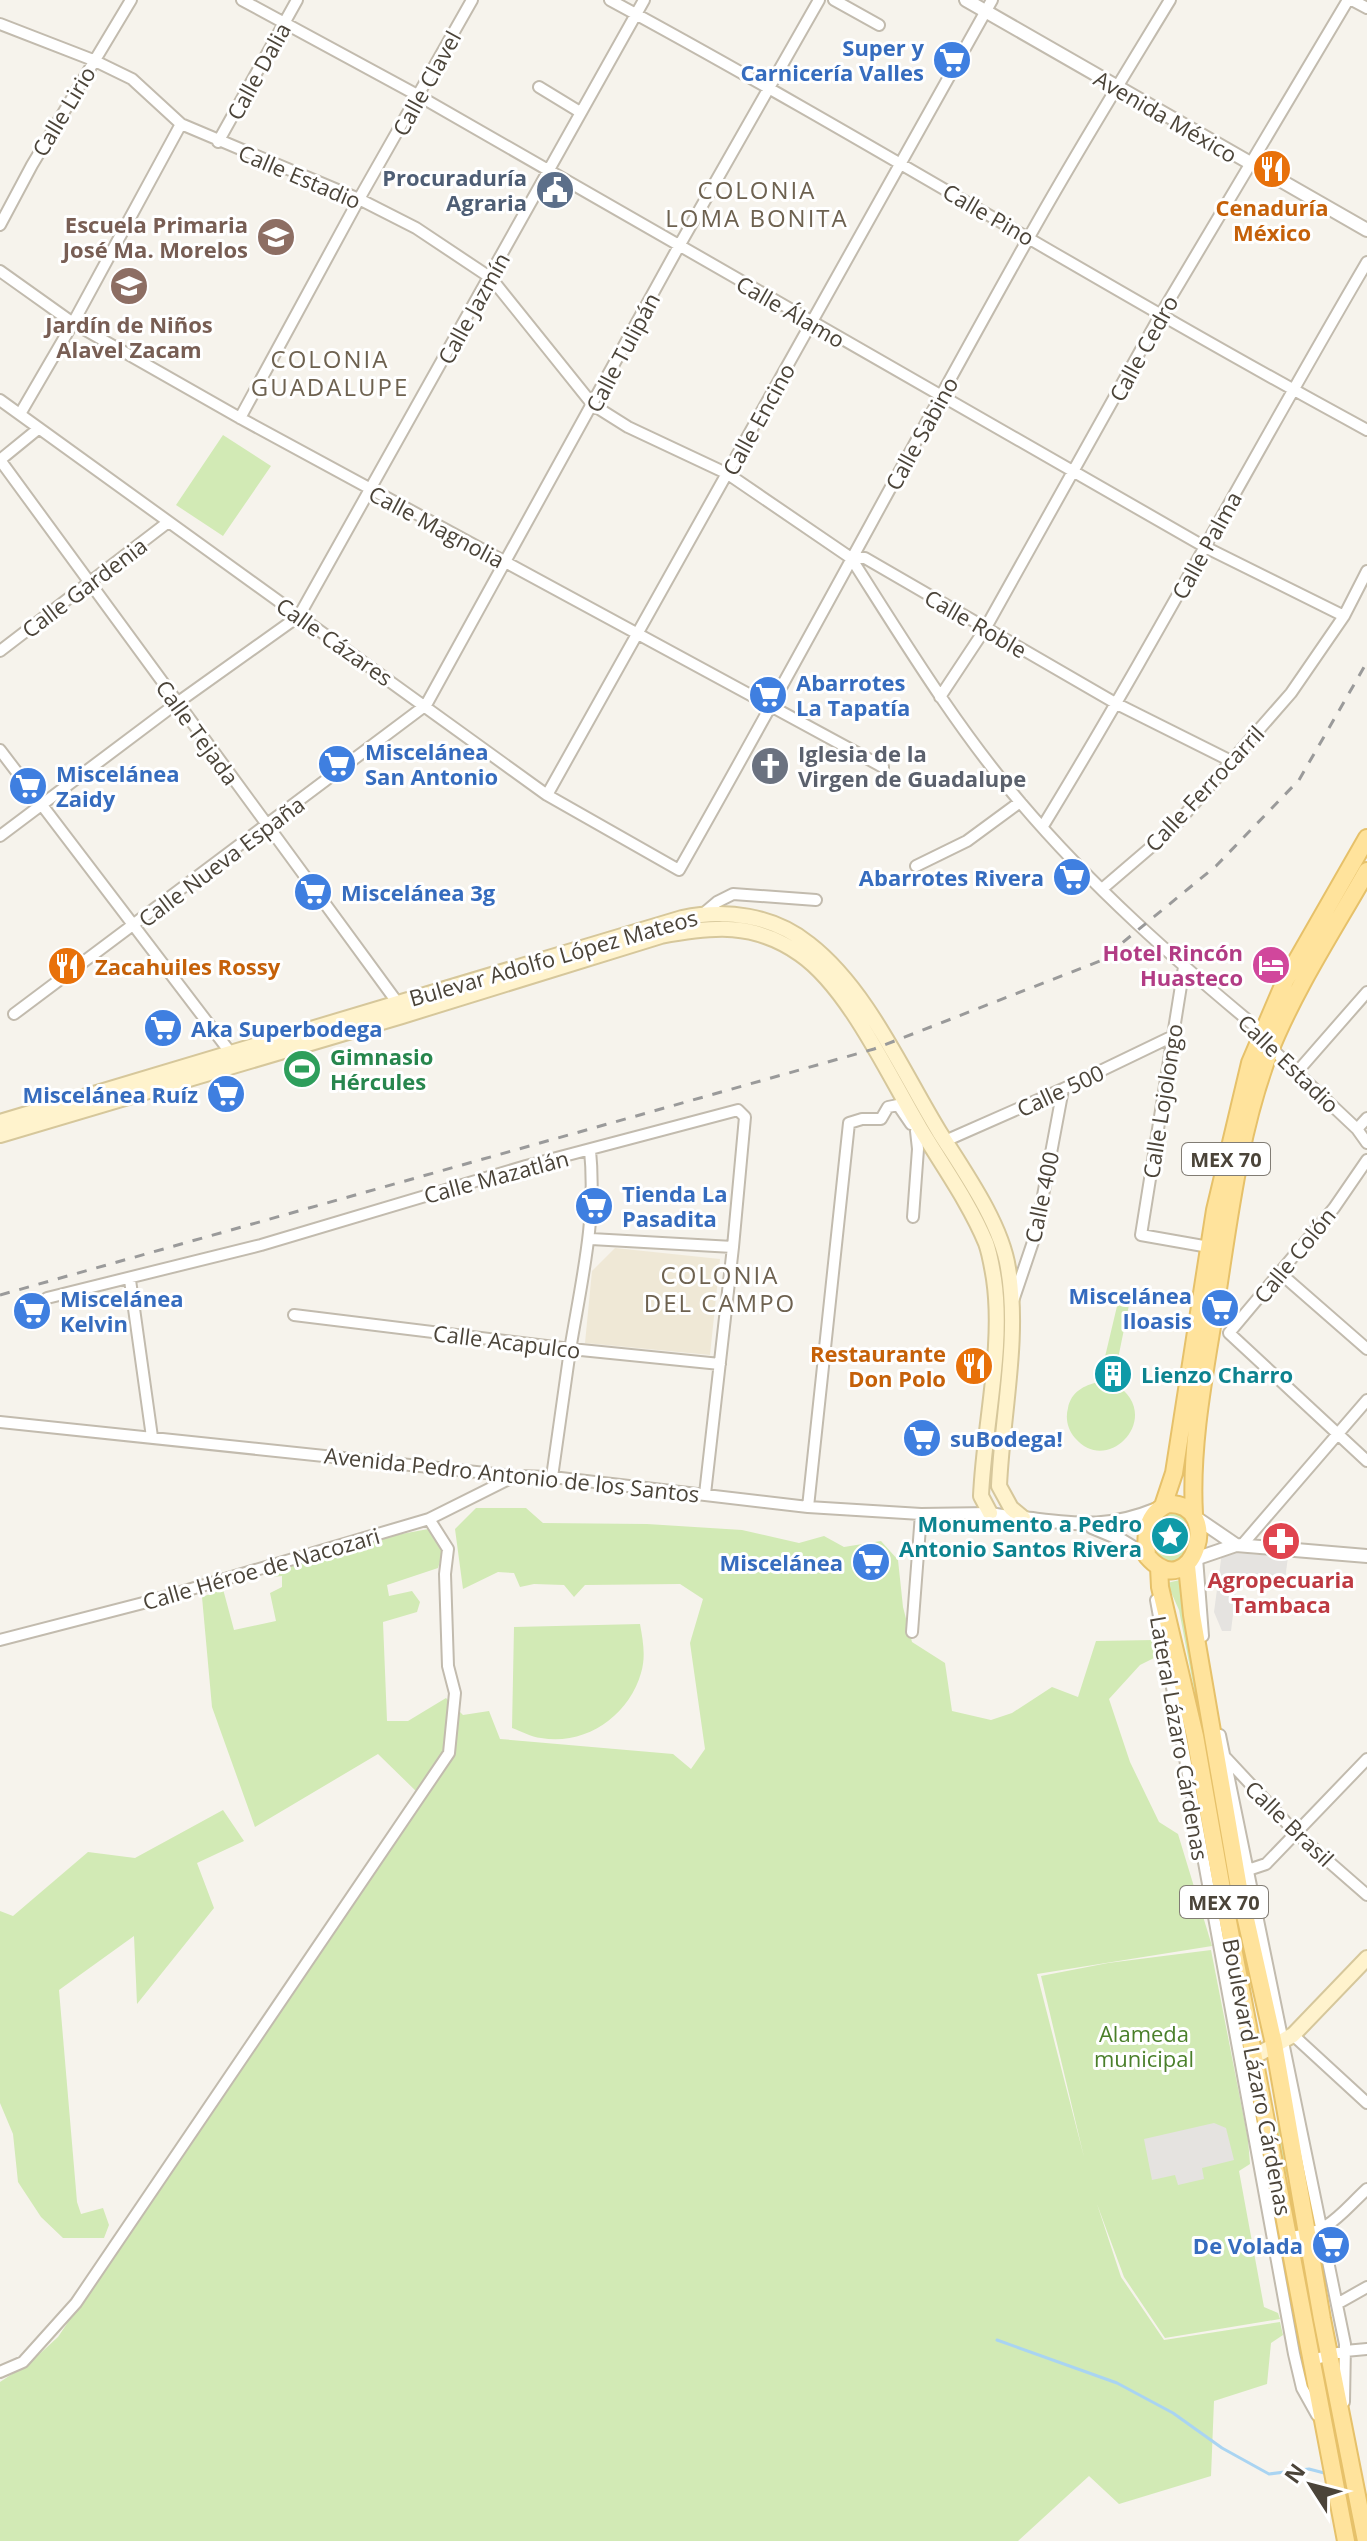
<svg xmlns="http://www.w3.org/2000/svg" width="1367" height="2541" viewBox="0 0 1367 2541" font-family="'Open Sans',sans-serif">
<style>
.education{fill:#efe8d6}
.green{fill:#d2eab5}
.parking{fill:#e5e3e0}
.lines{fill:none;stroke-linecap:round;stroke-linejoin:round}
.stream{stroke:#a9d4f2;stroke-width:3}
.minor-casing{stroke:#c2bbae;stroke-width:14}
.tertiary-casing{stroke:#c2bbae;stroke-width:16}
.secondary-casing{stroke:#d6c79b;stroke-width:18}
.primary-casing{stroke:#e6c16a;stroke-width:20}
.minor{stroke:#fff;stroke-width:10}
.tertiary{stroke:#fff;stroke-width:12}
.secondary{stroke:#fff3cd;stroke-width:14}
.primary{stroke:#ffe39c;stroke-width:16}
.rail{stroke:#9a9a9a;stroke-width:3;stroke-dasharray:10 10;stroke-linecap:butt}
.labels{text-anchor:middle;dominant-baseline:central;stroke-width:6;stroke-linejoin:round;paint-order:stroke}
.shield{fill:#fff;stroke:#817c74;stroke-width:2}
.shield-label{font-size:20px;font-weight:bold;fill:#4b4439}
.shop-label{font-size:22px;font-weight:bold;fill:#366cbe;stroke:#fff;text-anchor:start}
.street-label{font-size:22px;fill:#4b4439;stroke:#fff}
.service-label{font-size:22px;font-weight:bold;fill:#4e5e75;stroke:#fff;text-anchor:end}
.food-label{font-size:22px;font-weight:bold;fill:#c56008;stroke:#fff}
.education-label{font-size:22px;font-weight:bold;fill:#785e54;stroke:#fff;text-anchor:end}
.worship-label{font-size:22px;font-weight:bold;fill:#5b616d;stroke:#fff;text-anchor:start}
.hotel-label{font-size:22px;font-weight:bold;fill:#b23c85;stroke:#fff;text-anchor:end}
.leisure-label{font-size:22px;font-weight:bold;fill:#27864d;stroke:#fff;text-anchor:start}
.culture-label{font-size:22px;font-weight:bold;fill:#0d838f;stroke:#fff;text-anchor:start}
.health-label{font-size:22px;font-weight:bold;fill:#be3a42;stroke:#fff}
.park-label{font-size:22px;fill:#4a7f2a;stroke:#fff}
.neighbourhood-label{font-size:24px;letter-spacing:2px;fill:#6e6250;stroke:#fff}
</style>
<rect width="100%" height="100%" fill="#f6f3ec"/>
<path class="education" d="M615,1248L720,1259L710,1355L585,1343L592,1271Z"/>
<path class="green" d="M223,435L271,466L223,536L176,505Z
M1118,1302L1129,1305L1113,1383C1167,1413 1109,1478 1075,1438C1068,1430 1065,1419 1068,1408C1071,1392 1084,1385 1099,1382Z
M476,1508H526L543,1523L647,1524L742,1530L799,1543L824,1536L844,1547L881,1541L898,1560L903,1607L912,1642L945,1663L952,1711L991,1720L1012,1713L1052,1687L1078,1697L1096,1641L1154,1640L1160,1655L1140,1665L1109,1699L1130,1762L1159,1822L1178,1834L1212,1946L1037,1974L1084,2157L1041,1976L1108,1963L1211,1950L1248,2139L1250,2164L1239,2171L1264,2307L1278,2313L1280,2319L1165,2338L1124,2277L1097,2204L1121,2277L1164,2340L1280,2322L1283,2335L1271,2343L1267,2384L1214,2401L1211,2476L1119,2504L1089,2476L1018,2541H0V2382L33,2360L58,2337L420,1795L378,1754L255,1827L212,1707L202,1597L223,1589L234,1630L276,1621L270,1593L282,1587V1576L272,1577L271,1570L374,1539L434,1528L444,1549L438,1568L387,1585L389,1596L412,1591L420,1602L417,1612L383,1622L387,1721H408L446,1698L463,1715L489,1711L500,1739L673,1754L691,1769L705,1749L690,1643L703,1599L680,1584L585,1585L574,1597L564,1585L534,1584L520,1587L514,1573L498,1572L463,1589L455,1529Z
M1173,1509L1186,1518L1184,1553L1171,1565L1156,1556C1158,1538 1154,1517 1173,1509Z
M1184,1579L1206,1734L1202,1731L1179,1610L1167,1583Z
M640,1624C643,1641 646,1657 641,1673C629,1716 585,1746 541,1738C531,1737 521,1731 512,1728L514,1627Z
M1206,1742L1261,2021L1248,1977L1203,1744Z
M223,1810L244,1841L197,1863L214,1908L137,2004L134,1936L59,1990L77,2202L81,2214L103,2208L109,2225L104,2238H63L41,2217L18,2182L13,2134L0,2103V1911L13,1916L88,1852L135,1858Z
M1268,2086L1276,2122L1283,2137L1290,2183L1284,2169Z
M1262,2147L1310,2392L1308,2393Z"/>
<path class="parking" d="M1222,1552L1288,1557L1284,1587L1237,1581L1231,1631H1222L1214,1612Z
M1214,2123L1226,2128L1234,2160L1202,2168L1204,2179L1178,2185L1175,2175L1152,2180L1144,2139Z"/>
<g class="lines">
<path class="stream" d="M997,2340L1117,2383L1173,2413L1222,2448L1269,2474L1309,2469L1328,2474"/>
<defs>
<path id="minor" d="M242,0L419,96L1205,547L1344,616
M610,0C865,138 1112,292 1367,430
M834,0L879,25
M1352,0L1367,8
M0,24L93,60L132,79L181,124L359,199L416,228L491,278L593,405L628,427L728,474L851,558H865L1117,704L1233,762
M539,87L580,112
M218,142L297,0
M0,225L32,165L131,0
M0,271L73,323L240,418L883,767
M0,400L547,795L679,870C798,661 910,449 1028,239C1073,158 1122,79 1170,0
M20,414L73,323L181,124
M240,418L359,199L472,0
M0,460L397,1002
M0,460L38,429
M851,558C904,641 956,727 1020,802C1092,887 1176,961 1262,1032L1271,1048L1357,1129L1367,1143
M0,651L167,523
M940,697L985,629L1161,314L1348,0
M0,750L230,1052
M547,795L992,0
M1043,826C1156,641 1257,449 1367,262
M0,836L177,703L299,616L644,0
M916,866L967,841L1020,802
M1102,889L1172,829L1291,693L1344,616L1367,571
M704,913L717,902L733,894L816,900
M1184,967L1141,1235L1209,1247
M14,1014L426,705L679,246L819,0
M1297,1072L1367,992
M1357,1129L1367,1118
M945,1141L1063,1089L1173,1036
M913,1217L918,1149L916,1131
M591,1239L733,1247
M1280,1273L1367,1349
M130,1280L152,1437
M47,1298L261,1245L526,1166L738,1110L745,1117L733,1247L705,1494
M1013,1301L1036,1233L1063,1089
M294,1315L571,1349L720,1364
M1229,1333L1334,1208L1367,1160
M1229,1333L1367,1461
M0,1422L515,1476L552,1477L808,1507L921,1514L990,1513L1021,1518
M552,1477C558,1435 564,1392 570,1350C581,1283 597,1218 590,1150
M808,1507L849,1123L862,1119H881L888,1107L898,1105L911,1124
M1242,1545L1367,1400
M1197,1558L1203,1636
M1156,1600L1294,2354L1302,2388L1317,2415
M912,1632L921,1514
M0,1640L147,1602L429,1519L515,1476
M1220,1735L1345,2344L1344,2402
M1226,1758L1296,1833L1367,1895
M1248,1870L1266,1864L1367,1759
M1293,2035L1367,2103
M1288,2237C1329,2234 1339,2215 1367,2189
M1337,2304L1367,2287
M1312,2360L1345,2351L1367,2349
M0,2372L23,2362L76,2303L449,1753L455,1693L448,1666L445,1574L448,1549L429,1519"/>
<path id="tertiary" d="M966,0L1367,230
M1195,1517L1236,1545
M1023,1518C1077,1524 1106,1530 1157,1509
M1092,1527L1116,1537L1147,1556
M1192,1560L1236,1545L1367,1556"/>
<path id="secondary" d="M0,1122L682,918C726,909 773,915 809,944C867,989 902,1071 940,1133C964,1171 1001,1223 1008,1268C1020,1337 1002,1415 999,1486L1011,1508L1023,1518
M0,1135L402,1016L661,936C713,926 754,922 800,954C849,988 889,1076 920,1128C942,1165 969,1202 986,1243C990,1254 992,1267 994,1279C1004,1347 984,1426 981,1496L990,1513
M1255,2056L1293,2035L1367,1958"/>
<path id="primary" d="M1168,1504C1225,1502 1192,1608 1147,1556C1145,1534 1146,1514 1168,1504Z
M1163,1506L1174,1473L1215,1210L1250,1063L1285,981L1367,838
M1194,1514C1190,1444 1205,1371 1216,1302C1229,1219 1239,1132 1269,1053C1294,990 1334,929 1367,871
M1187,1566L1192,1615L1239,1888L1274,2044L1322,2319L1366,2541
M1159,1567L1160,1587L1195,1736L1223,1895L1346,2541"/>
</defs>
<use href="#minor" class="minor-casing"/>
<use href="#tertiary" class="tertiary-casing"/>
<use href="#secondary" class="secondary-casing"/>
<use href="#primary" class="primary-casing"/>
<use href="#minor" class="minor"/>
<use href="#tertiary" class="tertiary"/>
<use href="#secondary" class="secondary"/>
<use href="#primary" class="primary"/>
<path class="rail" d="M0,1295L874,1049L1100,961L1216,866L1299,780L1367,662"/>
</g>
<defs>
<symbol id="supermarket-disc" viewBox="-11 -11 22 22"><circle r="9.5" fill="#3f7fe0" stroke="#fff"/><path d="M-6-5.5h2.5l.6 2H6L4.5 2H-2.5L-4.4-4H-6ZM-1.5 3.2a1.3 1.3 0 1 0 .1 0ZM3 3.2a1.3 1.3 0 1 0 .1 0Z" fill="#fff"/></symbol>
<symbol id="restaurant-disc" viewBox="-11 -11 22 22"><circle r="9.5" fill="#e8710a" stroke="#fff"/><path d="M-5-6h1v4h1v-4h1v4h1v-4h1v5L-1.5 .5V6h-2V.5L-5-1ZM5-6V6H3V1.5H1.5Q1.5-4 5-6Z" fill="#fff"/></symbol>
<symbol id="civic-disc" viewBox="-11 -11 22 22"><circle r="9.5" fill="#5c6f8a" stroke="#fff"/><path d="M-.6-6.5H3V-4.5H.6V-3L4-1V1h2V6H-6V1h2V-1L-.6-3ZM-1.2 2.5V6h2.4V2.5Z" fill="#fff"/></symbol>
<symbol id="school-disc" viewBox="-11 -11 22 22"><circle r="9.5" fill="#8d6e63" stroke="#fff"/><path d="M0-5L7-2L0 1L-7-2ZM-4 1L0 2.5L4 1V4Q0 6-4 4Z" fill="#fff"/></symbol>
<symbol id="church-disc" viewBox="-11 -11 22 22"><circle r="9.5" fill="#6b7280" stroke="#fff"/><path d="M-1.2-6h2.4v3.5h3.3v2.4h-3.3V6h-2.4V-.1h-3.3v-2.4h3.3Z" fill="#fff"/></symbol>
<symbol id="hotel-disc" viewBox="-11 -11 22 22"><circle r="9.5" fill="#d1479c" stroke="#fff"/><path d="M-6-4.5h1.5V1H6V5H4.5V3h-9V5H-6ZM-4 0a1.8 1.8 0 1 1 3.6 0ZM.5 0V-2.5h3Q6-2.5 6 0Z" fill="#fff"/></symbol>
<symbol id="stadium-disc" viewBox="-11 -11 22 22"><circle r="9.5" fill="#2e9e5b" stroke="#fff"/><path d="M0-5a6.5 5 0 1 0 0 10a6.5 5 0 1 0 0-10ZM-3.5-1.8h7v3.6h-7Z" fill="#fff"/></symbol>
<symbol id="building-disc" viewBox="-11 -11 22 22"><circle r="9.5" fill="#0f9aa8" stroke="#fff"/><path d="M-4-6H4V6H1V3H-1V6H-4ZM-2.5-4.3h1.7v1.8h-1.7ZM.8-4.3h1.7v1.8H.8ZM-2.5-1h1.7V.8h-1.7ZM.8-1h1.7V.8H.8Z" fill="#fff"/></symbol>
<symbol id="sight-disc" viewBox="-11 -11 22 22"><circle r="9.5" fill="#0f9aa8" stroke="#fff"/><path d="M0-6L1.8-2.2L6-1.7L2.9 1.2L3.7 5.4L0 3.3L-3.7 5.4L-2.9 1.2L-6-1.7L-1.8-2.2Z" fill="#fff"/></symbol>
<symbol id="pharmacy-disc" viewBox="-11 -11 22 22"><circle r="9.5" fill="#e0444e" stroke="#fff"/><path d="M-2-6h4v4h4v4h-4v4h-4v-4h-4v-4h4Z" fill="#fff"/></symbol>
</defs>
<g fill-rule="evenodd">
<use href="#supermarket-disc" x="930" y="38" width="44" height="44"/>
<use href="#restaurant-disc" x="1250" y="147" width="44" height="44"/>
<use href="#civic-disc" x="533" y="168" width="44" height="44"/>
<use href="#school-disc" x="254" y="215" width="44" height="44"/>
<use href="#school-disc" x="107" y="264" width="44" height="44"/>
<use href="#supermarket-disc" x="746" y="673" width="44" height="44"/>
<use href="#supermarket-disc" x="315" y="742" width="44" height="44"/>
<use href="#church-disc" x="748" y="744" width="44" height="44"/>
<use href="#supermarket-disc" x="6" y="764" width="44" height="44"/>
<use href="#supermarket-disc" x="1050" y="855" width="44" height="44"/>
<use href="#supermarket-disc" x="291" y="870" width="44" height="44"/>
<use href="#hotel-disc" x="1249" y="943" width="44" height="44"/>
<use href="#restaurant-disc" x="45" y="944" width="44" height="44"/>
<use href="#supermarket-disc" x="141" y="1006" width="44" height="44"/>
<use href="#stadium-disc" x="280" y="1047" width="44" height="44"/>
<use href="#supermarket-disc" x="204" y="1072" width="44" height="44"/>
<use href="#supermarket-disc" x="572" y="1184" width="44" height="44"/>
<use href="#supermarket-disc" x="1198" y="1286" width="44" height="44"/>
<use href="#supermarket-disc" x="10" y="1289" width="44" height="44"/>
<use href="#restaurant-disc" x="952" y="1344" width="44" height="44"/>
<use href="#building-disc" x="1091" y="1352" width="44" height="44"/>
<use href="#supermarket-disc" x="900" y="1416" width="44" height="44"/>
<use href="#sight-disc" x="1148" y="1514" width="44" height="44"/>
<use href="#pharmacy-disc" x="1259" y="1519" width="44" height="44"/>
<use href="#supermarket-disc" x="849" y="1540" width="44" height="44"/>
<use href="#supermarket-disc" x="1309" y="2223" width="44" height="44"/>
</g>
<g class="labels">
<g class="shield">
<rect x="1182" y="1143" width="88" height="32" rx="6"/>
<rect x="1180" y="1886" width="88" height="32" rx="6"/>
</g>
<g class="shield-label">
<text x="1226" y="1159">MEX 70</text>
<text x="1224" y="1902">MEX 70</text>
</g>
<g class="shop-label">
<text x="924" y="47" text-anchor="end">Super y<tspan x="924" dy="25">Carnicería Valles</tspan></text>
<text x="796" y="682">Abarrotes<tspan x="796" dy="25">La Tapatía</tspan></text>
<text x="365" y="751">Miscelánea<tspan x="365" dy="25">San Antonio</tspan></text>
<text x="56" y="773">Miscelánea<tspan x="56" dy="25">Zaidy</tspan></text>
<text x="1044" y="877" text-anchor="end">Abarrotes Rivera</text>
<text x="341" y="892">Miscelánea 3g</text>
<text x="191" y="1028">Aka Superbodega</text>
<text x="198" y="1094" text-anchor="end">Miscelánea Ruíz</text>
<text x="622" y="1193">Tienda La<tspan x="622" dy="25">Pasadita</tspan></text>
<text x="1192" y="1295" text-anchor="end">Miscelánea<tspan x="1192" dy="25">Iloasis</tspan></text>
<text x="60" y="1298">Miscelánea<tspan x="60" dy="25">Kelvin</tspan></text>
<text x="950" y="1438">suBodega!</text>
<text x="843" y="1562" text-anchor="end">Miscelánea</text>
<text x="1303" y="2245" text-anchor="end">De Volada</text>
</g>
<g class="street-label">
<text transform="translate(258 71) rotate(-61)">Calle Dalia</text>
<text transform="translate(426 83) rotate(-61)">Calle Clavel</text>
<text transform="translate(63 111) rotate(-59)">Calle Lirio</text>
<text transform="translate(1166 116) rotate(30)">Avenida México</text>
<text transform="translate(300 176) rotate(23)">Calle Estadio</text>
<text transform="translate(989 214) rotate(30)">Calle Pino</text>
<text transform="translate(473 308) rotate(-61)">Calle Jazmín</text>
<text transform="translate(791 311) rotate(30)">Calle Álamo</text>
<text transform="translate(1143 348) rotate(-61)">Calle Cedro</text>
<text transform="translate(622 352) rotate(-62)">Calle Tulipán</text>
<text transform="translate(758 419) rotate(-61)">Calle Encino</text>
<text transform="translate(921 433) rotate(-61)">Calle Sabino</text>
<text transform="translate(437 526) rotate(28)">Calle Magnolia</text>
<text transform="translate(1206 545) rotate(-61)">Calle Palma</text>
<text transform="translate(84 587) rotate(-37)">Calle Gardenia</text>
<text transform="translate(976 623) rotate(30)">Calle Roble</text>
<text transform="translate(335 641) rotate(35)">Calle Cázares</text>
<text transform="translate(198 732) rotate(54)">Calle Tejada</text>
<text transform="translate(1204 788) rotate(-47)">Calle Ferrocarril</text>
<text transform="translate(221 861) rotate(-37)">Calle Nueva España</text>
<text transform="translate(553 957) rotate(-16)">Bulevar Adolfo López Mateos</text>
<text transform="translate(1289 1063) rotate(44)">Calle Estadio</text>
<text transform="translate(1060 1090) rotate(-25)">Calle 500</text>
<text transform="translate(1162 1101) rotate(-81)">Calle Lojolongo</text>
<text transform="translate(496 1176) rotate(-15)">Calle Mazatlán</text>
<text transform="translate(1041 1197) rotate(-78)">Calle 400</text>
<text transform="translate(1294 1255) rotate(-51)">Calle Colón</text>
<text transform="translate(507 1341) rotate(7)">Calle Acapulco</text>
<text transform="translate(512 1474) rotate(6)">Avenida Pedro Antonio de los Santos</text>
<text transform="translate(261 1568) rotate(-16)">Calle Héroe de Nacozari</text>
<text transform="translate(1180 1738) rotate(80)">Lateral Lázaro Cárdenas</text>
<text transform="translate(1290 1823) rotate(44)">Calle Brasil</text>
<text transform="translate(1258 2077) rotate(79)">Boulevard Lázaro Cárdenas</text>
</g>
<g class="service-label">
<text x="527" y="177">Procuraduría<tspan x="527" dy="25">Agraria</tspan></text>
</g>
<g class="food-label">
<text x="1272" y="207">Cenaduría<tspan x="1272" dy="25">México</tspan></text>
<text x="95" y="966" text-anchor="start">Zacahuiles Rossy</text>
<text x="946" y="1353" text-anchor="end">Restaurante<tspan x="946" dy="25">Don Polo</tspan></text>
</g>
<g class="education-label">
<text x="248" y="224">Escuela Primaria<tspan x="248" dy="25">José Ma. Morelos</tspan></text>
<text x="129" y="324" text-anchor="middle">Jardín de Niños<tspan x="129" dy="25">Alavel Zacam</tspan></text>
</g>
<g class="worship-label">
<text x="798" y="753">Iglesia de la<tspan x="798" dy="25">Virgen de Guadalupe</tspan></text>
</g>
<g class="hotel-label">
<text x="1243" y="952">Hotel Rincón<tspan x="1243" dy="25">Huasteco</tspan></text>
</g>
<g class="leisure-label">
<text x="330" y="1056">Gimnasio<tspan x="330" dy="25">Hércules</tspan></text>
</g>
<g class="culture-label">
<text x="1141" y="1374">Lienzo Charro</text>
<text x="1142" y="1523" text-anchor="end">Monumento a Pedro<tspan x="1142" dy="25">Antonio Santos Rivera</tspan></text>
</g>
<g class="health-label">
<text x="1281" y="1579">Agropecuaria<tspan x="1281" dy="25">Tambaca</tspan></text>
</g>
<g class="park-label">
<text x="1144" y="2033">Alameda<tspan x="1144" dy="25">municipal</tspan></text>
</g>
<g class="neighbourhood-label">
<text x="757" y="189">COLONIA<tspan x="757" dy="28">LOMA BONITA</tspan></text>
<text x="330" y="358">COLONIA<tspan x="330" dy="28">GUADALUPE</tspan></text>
<text x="720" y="1274">COLONIA<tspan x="720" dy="28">DEL CAMPO</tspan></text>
</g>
</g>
<g transform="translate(1311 2485) rotate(306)" stroke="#ffffff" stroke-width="6" paint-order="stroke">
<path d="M0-6L14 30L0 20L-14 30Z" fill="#4b4439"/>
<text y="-12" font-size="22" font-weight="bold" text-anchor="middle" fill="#4b4439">N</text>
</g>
</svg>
